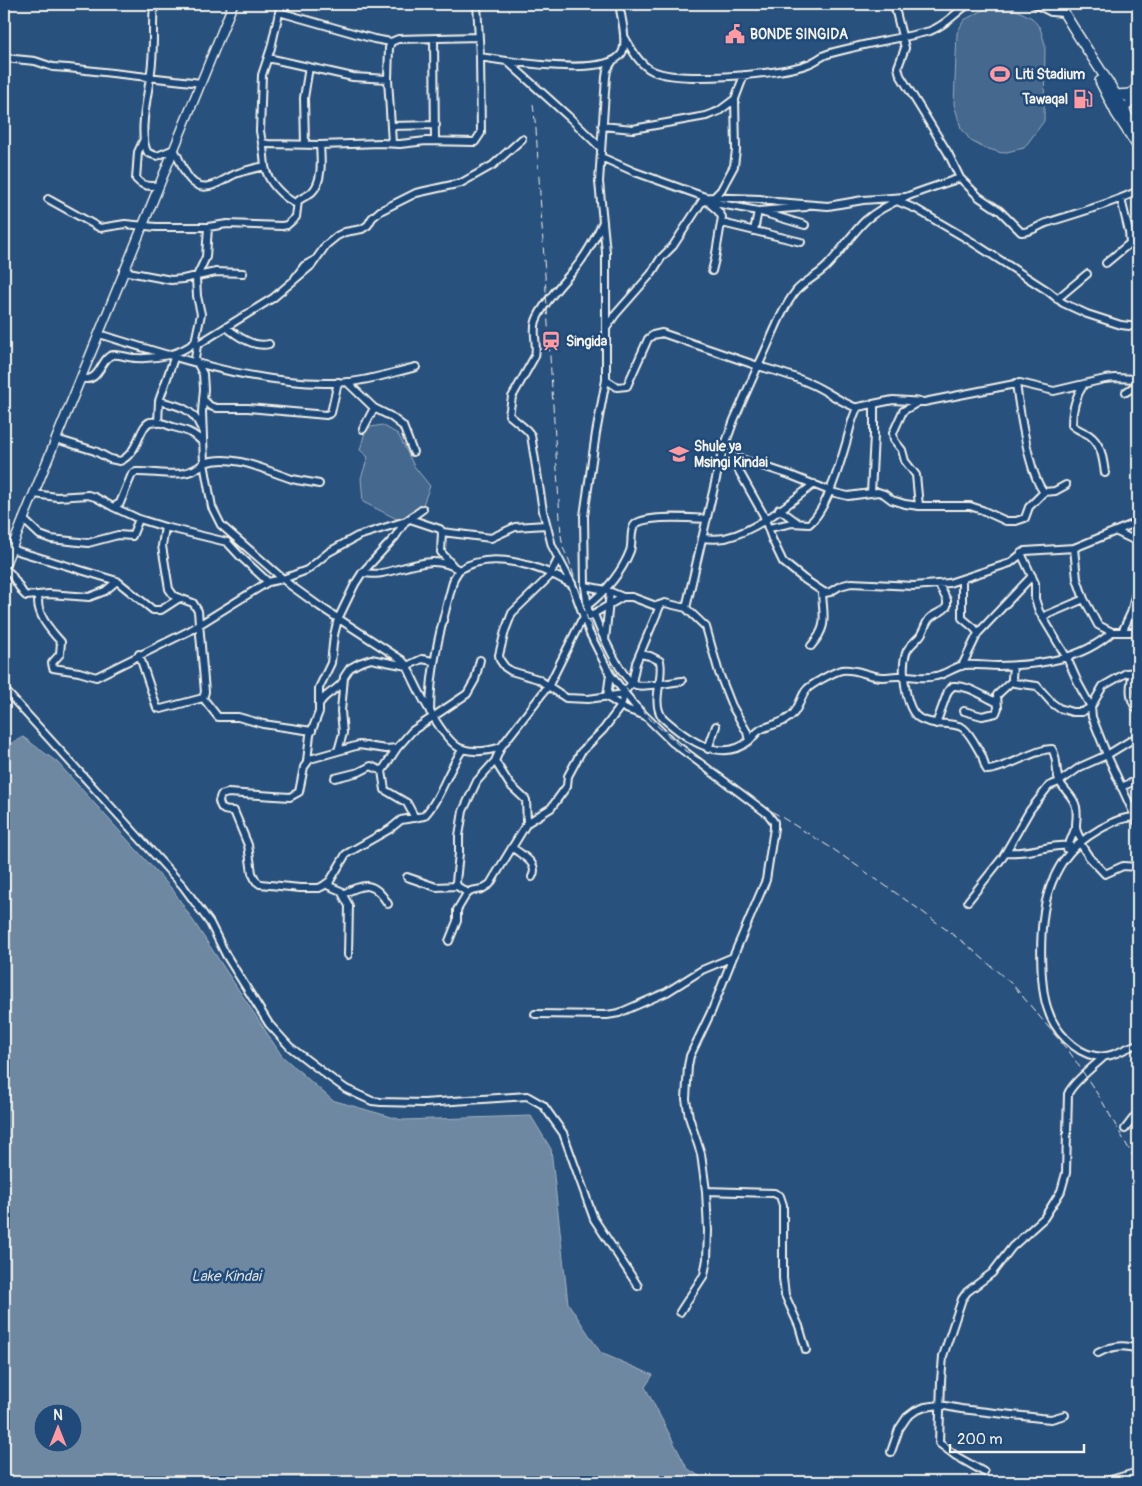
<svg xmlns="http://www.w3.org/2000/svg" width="1142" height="1486" viewBox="0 0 1142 1486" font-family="Pangolin,sans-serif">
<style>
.green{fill:#45688e;stroke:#9cacbb}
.water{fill:#6e88a2;stroke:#a4b2be;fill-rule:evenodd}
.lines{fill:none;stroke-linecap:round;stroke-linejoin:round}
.minor-casing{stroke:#f4f1e8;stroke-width:10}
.major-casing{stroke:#f4f1e8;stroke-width:11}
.highway-casing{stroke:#f4f1e8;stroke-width:12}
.minor{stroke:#1f4a7a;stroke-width:6}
.major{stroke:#1f4a7a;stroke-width:8}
.highway{stroke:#1f4a7a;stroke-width:9}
.rail{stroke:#f4f1e8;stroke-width:1;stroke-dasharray:8 4;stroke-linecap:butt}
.labels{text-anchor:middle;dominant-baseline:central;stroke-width:5;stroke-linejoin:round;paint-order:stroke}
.poi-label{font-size:14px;font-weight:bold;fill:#f4f1e8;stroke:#1f4a7a;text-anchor:start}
.water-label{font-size:15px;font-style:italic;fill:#d9dcda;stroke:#1f4a7a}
</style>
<rect width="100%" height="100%" fill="#28517e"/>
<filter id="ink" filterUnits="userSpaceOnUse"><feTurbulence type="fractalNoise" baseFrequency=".02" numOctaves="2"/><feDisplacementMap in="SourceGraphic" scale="10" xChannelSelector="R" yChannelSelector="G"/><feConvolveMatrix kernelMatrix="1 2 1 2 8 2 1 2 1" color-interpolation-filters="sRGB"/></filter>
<g filter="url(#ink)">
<path class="green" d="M991,6H1009L1032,18L1040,28L1045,44L1044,121L1024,148L1002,153L982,147L971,141L961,128L954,104L957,33L964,20Z
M382,425L398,434L414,466L430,486L422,507L399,520L363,502L361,478L368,457L360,450L366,428Z"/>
<path class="water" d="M23,737L57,762L173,890L282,1056L332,1100L402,1120L531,1116L551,1149L568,1303L601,1353L653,1375L645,1387L687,1468L708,1482H4V747ZM42,1414H72V1444H42Z"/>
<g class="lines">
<defs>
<path id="minor" d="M154,4C152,23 154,42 152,62C151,84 136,134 148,153L157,156L174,149C180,159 184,176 194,183C209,194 225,177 238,173C247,170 256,168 265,166
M281,4L271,48L262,75L260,131L262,143L268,144L320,145L381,143L400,144L426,141L475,142L481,133L480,57L477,4
M894,4L905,48L898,67L900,75L948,153L960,178L979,197L1000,211L1021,232C1030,233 1038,226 1046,223C1077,213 1108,205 1138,191
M1035,4L1051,12L1064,13
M279,12L374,39L391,42
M624,36C631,48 639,65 653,71C680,83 780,75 808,64C814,62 819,58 825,55C833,52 842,50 851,48C877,41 904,38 930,31C948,24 953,14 969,4
M434,39L435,141
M480,57C505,61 608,78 622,53C628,42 621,16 619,4
M4,58L35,61L53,67L68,68L201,83
M268,58L353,77L388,79
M508,62L569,117L600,147
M391,126L436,125
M602,126L633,129L706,116L719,111L735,99
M144,139L138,152L136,179C142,186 151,187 159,185
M262,143C264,151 264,158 265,166C267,182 284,198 297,204
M392,143L388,79L389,48L391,42L398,39L478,37
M305,144L304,98L309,67
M601,157L635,172L705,197L760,199L777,202L828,206L863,200L905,197
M715,196L721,190L734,166L736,150L735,99L744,75
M48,199L100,228L125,224L156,227H208L227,224L282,226L287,225L296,217L298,201C302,197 308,196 312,192C323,181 321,159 320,145
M704,201L758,211L805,225
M899,202L916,209L969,240L1048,291L1063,303L1087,314L1121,325L1138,327
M709,203L718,211L722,217L715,259L712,271
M603,222C595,239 585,257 573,271C562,283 541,307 536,321C532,333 538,344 535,356L512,397L509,415L527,430L531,435L543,511L552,546L572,584L590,634L610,674L635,706L672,742L768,814L774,822V828L766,880L733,957L712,1010L690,1056L688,1066L686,1099L689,1117L701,1154L706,1191L708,1231L707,1259L704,1275L680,1312
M722,223L801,242
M754,231L758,211L806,207
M1106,263L1130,243L1129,232L1121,199
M123,271L171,280L183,279L216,272L243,273
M295,278L304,266L315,260
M1057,299L1087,274
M226,327C237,336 255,348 269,344
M607,327L615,315L651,274L661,258L673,246L705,197
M99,334C177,358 267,389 349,382C372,380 394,372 416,367
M81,378C100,385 101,356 113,355C120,354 128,358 136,358C155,359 180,355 195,342L201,314L197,296L196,278L206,257L208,227
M606,380L617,387L627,386L648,339L653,335L662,333L758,366C770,343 780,311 796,291C805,281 817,276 826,267C840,253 851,234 866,220C892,198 929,189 960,178
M347,382L374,408L390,416L403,426L413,452
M1016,383C1019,407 1029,476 1044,492L1055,491L1066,485
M1084,384C1075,397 1072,409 1072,425C1077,430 1083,431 1089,435C1102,444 1103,460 1105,473
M1126,392L1138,384
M203,399L210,406L216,408H248L326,415L331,413L338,382
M159,401C176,405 193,408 200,426
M917,403L903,411L893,433L894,440L902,450L905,461L916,475L919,506
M158,423L159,401L174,358
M363,429L374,408
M56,439L95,451L110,459L120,461C139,453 139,426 150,422C157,420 167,425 173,427C185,430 195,433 203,443
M729,455L790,475L835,493L848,496L878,492L884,494L892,500L905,504L919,506H970L982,510L1006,521H1016L1025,518L1029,507L1044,492
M730,455L763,514L772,539L783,562L804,579L825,593L830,592L840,586L851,583L914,586L949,583L1010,563L1025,551L1074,548L1138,522
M319,484C310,482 301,481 292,479C264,470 233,453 204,463L212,507L221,525L290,585L319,606L402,660L407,666C415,684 443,743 462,749C475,753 489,751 501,747
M871,493L874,435V405
M34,494L57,497L88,495L95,497L113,507L120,503L132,474L136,472C158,471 185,481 204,463L202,412L204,389L203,374L195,359L197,345L273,298L312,265L326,245L337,236L345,232L362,229L368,225L372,218L380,211L416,193L461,183L493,165L522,139
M113,507L139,519L165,527L227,542L240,556L268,582L283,579L307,570L329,552L358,536L406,521L423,509
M779,509L798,523
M23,519L40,535L51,539L88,543L118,535L132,536L139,519
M410,519L440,529L442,532L441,552L453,566
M769,528L792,523L809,524C827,510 841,461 847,440C850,429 852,416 858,407L893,400L924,402L1020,383L1054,391L1105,379L1115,378L1138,379
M442,532L491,538L515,527L546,525
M1117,532L1138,542
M702,538C710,539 718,539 725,538C756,531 790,503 814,484
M1074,548L1077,579L1084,599L1098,625L1112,632H1138
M11,549L117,581L153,610H161L178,599
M1021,553L1035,583V599L1039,611L1067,658L1079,685L1091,707L1092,717L1107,755L1138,823
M558,559L549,577L512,613L505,631L499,655L500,660L505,667L511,671L538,679L566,698L588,699L624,694
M4,568L11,574L23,593L26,596L49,594L89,597L105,591L117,581
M362,573C369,573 376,575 382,573C408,568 434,553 459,570C492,549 540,566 571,584
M962,580V618L974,628L978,633
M939,585L947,600V606C943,613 934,613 929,619C925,624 924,631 920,636C916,641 908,646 906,653C901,668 905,709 919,718C933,727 953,721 963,728C971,734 977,748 982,756C984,761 984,766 987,770C1007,769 1034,749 1052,749C1058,758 1055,770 1059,780C1063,790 1074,796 1076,807C1079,823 1071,825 1082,841
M585,586L606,590L623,597
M39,595C34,612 50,630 61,642L60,654L52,663L53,668L79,672L96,677L189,631L268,582
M587,606C606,591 621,574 630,551C633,543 629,527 637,523C650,515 691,518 707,519
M594,614C599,628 622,681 636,685C644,688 673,682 682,681
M589,616L585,586L584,516L596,433L606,380V252L599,182L606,77L607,70L612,62
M1042,617L1084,599
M1122,632L1131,613L1138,584
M605,640L610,592
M811,646C829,625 823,617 822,592
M139,654L157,708L161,709L203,698L205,692L198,611L193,603L174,596L169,589L162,546L165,527
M640,654L650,656L660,661C664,679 651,701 662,717C684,737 720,765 749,741C753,738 755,733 760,730C771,724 784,724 793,714C799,707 801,697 806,690C810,685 835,671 842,670C856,668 869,677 883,677C890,677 898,675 906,676C916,676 925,679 936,676C946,674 954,667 964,665C975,664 987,666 998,666C1038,665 1082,660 1112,632
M962,666L978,633L1032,576
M1013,666L1012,678L1014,683L1037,686L1052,703L1059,708L1072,712H1082L1091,707L1103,686L1126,673L1138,672
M1133,672C1130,685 1128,700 1138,710
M610,674L607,697L626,709L643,715
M4,689L183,886L210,923L226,955L269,1024L290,1047L328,1076L346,1089L372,1101L381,1102L424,1103L527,1096L543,1105L563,1133L594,1219L638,1286
M203,698L218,717H238L263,724L312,731
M320,703C325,693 337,691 343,681
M964,711L982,716L996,713L998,708L997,695L1012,681
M430,712C430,666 442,622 454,578L459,570
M936,724L948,691L953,686C968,685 983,696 996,702
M749,741L747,732L732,706L719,673L706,627L686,608L722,453L734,420L758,366C776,371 794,376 811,384C827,391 840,402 857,408
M463,749C448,769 440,800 424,816L401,820L390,829L346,854L330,881L323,886L319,888H300L260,884L256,881L252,873L248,845L234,811C225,811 221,811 219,801L221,795L228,793L290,797L299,792L304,767L310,759L359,745L386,749L397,748L412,731L467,694L475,680L480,660
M708,749L716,726
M338,751L343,733L341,711L344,677L350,668L359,663L371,659L407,666L422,659L433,661
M307,761L310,735L319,712V688L331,663L334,635L338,619L355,584L362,573L395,537L405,522
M495,761L510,785L526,800L527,823
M382,771L385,790L407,803L415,818
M335,778L359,772L371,766L382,771L397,748
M1121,787L1138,780
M1135,817C1119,818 1114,822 1100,829C1086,837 1072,848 1063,861C1052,878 1045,899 1043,919C1040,941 1040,989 1048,1010C1054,1030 1074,1052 1095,1056C1111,1059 1124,1048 1138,1044
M1080,843L1089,857L1105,874L1123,866L1138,867
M512,847C522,856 540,863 532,877
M1067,849L1075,829
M1007,852C1030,855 1051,842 1074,847
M407,877L436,887L457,886
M330,881L329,886L341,891L349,906L348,955
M468,893L457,886L456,882L459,853V836L463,811L477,781L495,761L501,747L549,685L581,621L623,597H632L656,606L665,603L686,608
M343,894C365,883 374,881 388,904
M968,901L1003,857L1030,810L1049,786L1059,782L1080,767L1107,755L1138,736
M449,941L457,921V910L466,895L471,891L482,889L490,884L527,823L551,808L567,786L568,776L581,752L603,730L621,706L625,691L632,683L636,663L660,606
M535,1014L607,1015L619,1013L667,992L702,970L733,957
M1125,1129L1138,1112
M706,1191L774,1193L780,1196L783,1205V1278L785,1295L799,1326L806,1350
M1098,1353C1111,1346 1124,1343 1138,1350
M891,1452L899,1429L907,1417L915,1411L925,1407L940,1405L961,1409L1040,1418L1051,1419L1065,1415
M984,1472L956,1456L939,1443L941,1381L943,1356L962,1299L967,1292L992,1273L1012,1247L1044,1218L1061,1191L1066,1173L1068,1094C1072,1083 1095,1065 1105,1056
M1104,1482L1138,1472"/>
<path id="major" d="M1127,97L1138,86
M1124,109L1138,95
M4,567L233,4"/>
<path id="highway" d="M1059,4C1084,49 1118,90 1138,138
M1100,81L1116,113L1138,147
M1115,95L1131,94"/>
</defs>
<use href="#minor" class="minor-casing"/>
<use href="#major" class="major-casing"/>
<use href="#highway" class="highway-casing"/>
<use href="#minor" class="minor"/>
<use href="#major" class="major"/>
<use href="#highway" class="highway"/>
<path class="rail" d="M533,104L536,129L561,535L563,548L569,560L590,627L607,659L629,693L651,720L683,749L707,763L770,810L833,849L920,910L967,945L1013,985L1071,1054L1102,1101L1138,1165"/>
</g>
</g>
<defs>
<symbol id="civic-bare" viewBox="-9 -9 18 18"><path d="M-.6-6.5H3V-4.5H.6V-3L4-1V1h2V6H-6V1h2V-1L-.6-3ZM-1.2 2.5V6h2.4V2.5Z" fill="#ff9aa2" stroke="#1f4a7a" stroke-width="2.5" paint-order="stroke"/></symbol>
<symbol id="stadium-bare" viewBox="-9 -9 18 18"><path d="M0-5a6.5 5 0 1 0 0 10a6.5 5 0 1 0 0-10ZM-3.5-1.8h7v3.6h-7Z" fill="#ff9aa2" stroke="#1f4a7a" stroke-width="2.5" paint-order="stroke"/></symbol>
<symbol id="fuel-bare" viewBox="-9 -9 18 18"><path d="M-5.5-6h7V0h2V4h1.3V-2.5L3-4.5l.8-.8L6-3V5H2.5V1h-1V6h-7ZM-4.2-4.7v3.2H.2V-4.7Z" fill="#ff9aa2" stroke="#1f4a7a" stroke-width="2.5" paint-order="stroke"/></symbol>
<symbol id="station-bare" viewBox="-9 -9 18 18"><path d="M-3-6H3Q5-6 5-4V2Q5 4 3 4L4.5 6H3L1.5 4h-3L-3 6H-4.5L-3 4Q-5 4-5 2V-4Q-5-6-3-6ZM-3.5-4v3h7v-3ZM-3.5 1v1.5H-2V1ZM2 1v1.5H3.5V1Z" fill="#ff9aa2" stroke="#1f4a7a" stroke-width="2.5" paint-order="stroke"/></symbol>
<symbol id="school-bare" viewBox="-9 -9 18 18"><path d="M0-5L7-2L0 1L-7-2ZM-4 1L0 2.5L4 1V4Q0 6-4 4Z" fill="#ff9aa2" stroke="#1f4a7a" stroke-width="2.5" paint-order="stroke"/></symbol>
</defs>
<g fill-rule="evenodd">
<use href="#civic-bare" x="721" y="20" width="28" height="28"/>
<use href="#stadium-bare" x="986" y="60" width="28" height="28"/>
<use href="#fuel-bare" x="1069" y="85" width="28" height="28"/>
<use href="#station-bare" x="537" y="327" width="28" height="28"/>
<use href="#school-bare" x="665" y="440" width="28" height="28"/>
</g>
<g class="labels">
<g class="poi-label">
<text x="750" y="34">BONDE SINGIDA</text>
<text x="1015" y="74">Liti Stadium</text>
<text x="1068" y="99" text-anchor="end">Tawaqal</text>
<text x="566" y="341">Singida</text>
<text x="694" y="446">Shule ya<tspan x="694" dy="16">Msingi Kindai</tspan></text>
</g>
<g class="water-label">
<text x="226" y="1276">Lake Kindai</text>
</g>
</g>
<rect width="1142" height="1486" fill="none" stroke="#1f4a7a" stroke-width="20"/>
<rect x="10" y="10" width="1122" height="1466" fill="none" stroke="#f4f1e8" stroke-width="2" filter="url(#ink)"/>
<g transform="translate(58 1428)"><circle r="24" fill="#1f4a7a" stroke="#748da6"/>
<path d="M0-4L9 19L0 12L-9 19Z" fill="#ff9aa2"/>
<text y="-8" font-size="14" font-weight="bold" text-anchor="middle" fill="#f4f1e8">N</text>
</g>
<path d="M950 1444v8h134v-8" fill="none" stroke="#f4f1e8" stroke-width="2.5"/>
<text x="957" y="1444" font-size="15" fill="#f4f1e8" stroke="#1f4a7a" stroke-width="4" paint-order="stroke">200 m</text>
</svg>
